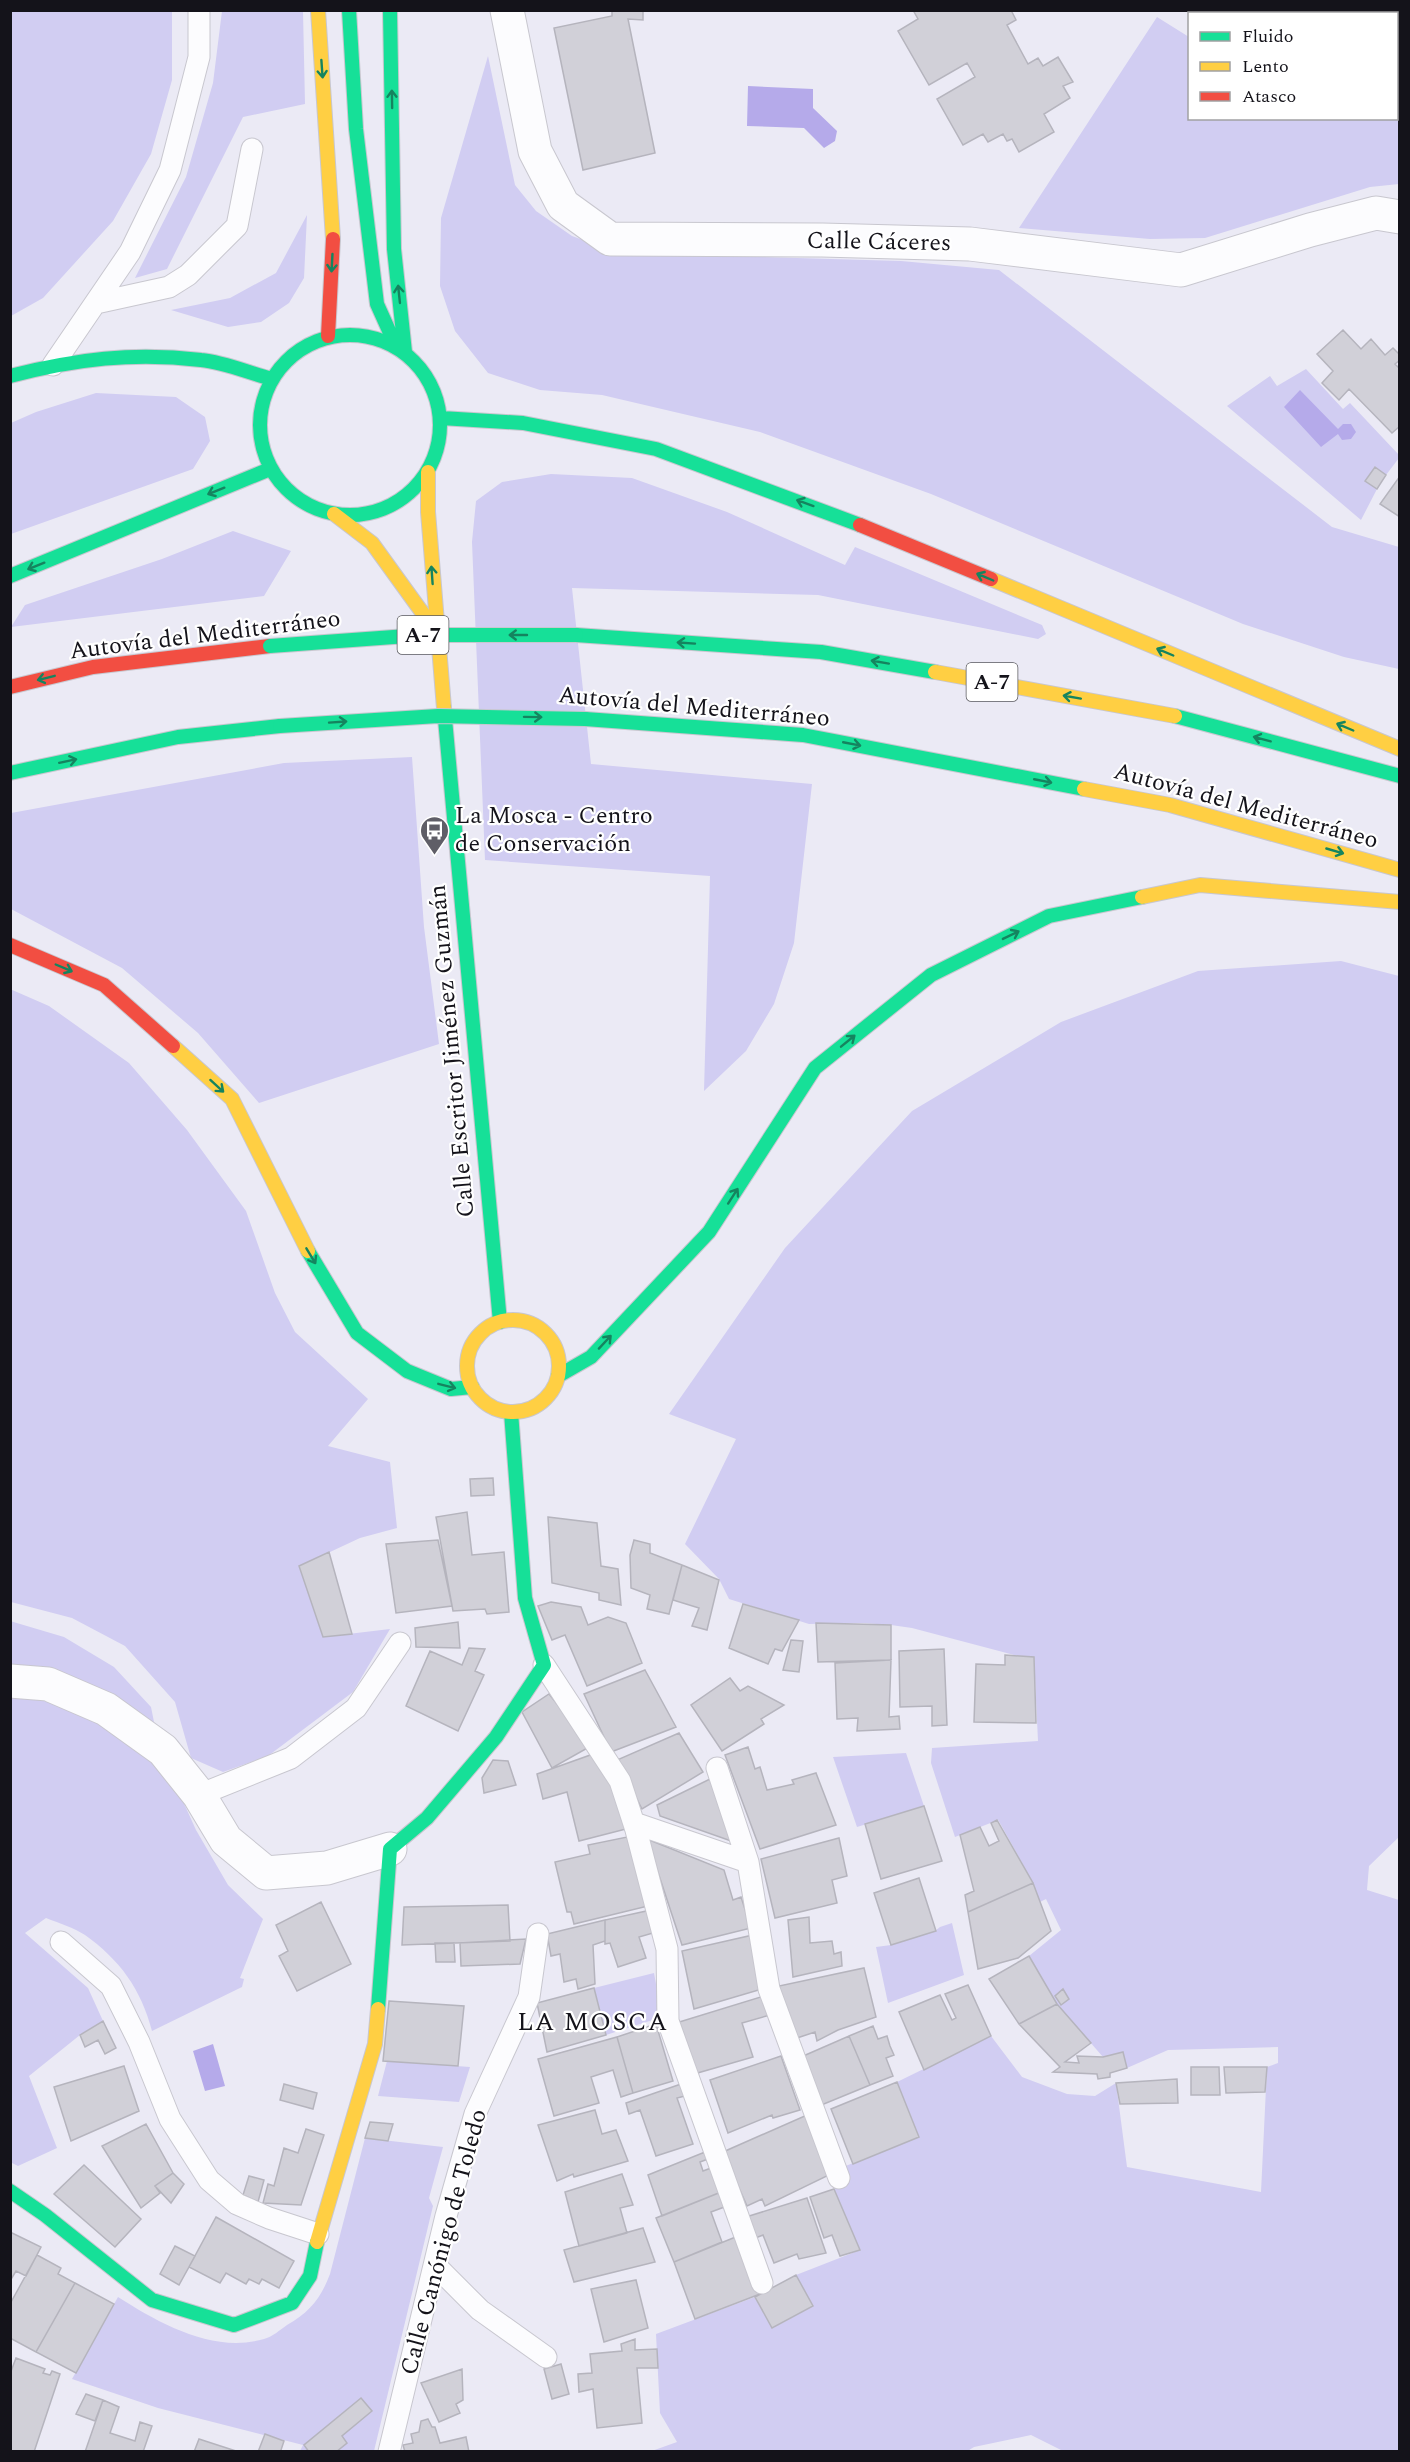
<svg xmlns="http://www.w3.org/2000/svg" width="1410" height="2462" viewBox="0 0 1410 2462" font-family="Spectral,serif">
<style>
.green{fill:#d1cdf2}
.water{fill:#b5aaea}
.building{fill:#d1d0d8;stroke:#b5b4bd;stroke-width:1.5}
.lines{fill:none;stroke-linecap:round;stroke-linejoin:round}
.lane-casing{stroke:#c8c7cf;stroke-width:23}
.street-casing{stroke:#c8c7cf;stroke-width:35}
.fast-casing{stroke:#c8c7cf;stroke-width:16}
.slow-casing{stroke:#c8c7cf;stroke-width:16}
.jam-casing{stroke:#c8c7cf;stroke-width:16}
.lane{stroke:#fcfcfe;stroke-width:21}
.street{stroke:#fcfcfe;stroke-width:33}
.fast{stroke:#16e098;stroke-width:14}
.slow{stroke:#ffcf43;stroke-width:14}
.jam{stroke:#f24e42;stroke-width:14}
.fast-bridge-casing{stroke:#c8c7cf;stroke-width:16;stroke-linecap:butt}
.fast-bridge{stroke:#16e098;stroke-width:14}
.oneway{stroke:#15845f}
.labels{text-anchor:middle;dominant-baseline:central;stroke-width:4.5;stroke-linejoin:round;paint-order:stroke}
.shield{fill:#fff;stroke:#5a5a5f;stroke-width:1.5}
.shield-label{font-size:22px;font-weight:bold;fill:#14131a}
.street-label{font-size:24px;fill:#14131a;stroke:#fff}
.poi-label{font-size:24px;fill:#14131a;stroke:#fff;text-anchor:start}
.neighbourhood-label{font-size:26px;letter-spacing:1.5px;fill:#14131a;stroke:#fff}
</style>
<rect width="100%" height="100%" fill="#ebeaf5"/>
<path class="green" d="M11,10H172V80L151,154L113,221L43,298L11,316Z
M222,11H303L305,104L243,117L167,269L135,278L186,177L213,83Z
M1157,17L1189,37L1190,118H1396V19L1399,18V184L1370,187L1205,238L1150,239L1019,228Z
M488,56L515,185L536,211L572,236L619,253L901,261L999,270L1332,527L1399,547V669L1344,657L1243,624L931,494L760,432L602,395L540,390L488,373L455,331L440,286L441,218Z
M307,215L304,278L289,303L261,322L228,327L171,310L230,298L276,273Z
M1306,369L1343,409L1350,403L1399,455V458L1386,475L1375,467L1366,481L1377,489L1361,520L1227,406L1270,376L1277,386Z
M96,393L176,397L205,417L210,441L193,469L11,534V423L36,412Z
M551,474L632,478L727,512L845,565L855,547L1042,625L1046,634L1038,639L818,595L572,588L591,764L812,784L794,943L774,1004L746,1051L704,1091L710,876L485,860L472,542L476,501L502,482Z
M233,531L291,551L264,596L11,627L25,605L162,559Z
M412,757L424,927L439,1044L259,1103L198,1033L122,968L11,909V813L284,763Z
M1341,961L1399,976L1400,1836L1369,1866L1367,1890L1399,1900V2451L1065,2452L1031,2435L974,2447L966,2452H649L677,2442L660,2413L656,2334L755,2297L773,2328L813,2306L796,2275L860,2250L834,2189L849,2183L843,2167L919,2137L897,2082L991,2036L1022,2077L1067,2094L1095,2096L1116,2083L1127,2167L1261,2192L1267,2067L1278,2063V2047L1168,2050L1127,2068L1123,2053L1103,2057L1057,2004L1029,1956L1061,1930L1046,1899L1040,1902L1033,1883L1001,1825L998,1820L955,1837L931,1763L932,1748L1038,1741L1034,1657L1018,1656L912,1628L891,1625L863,1623L809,1624L729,1599L719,1579L685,1544L736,1439L669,1414L785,1248L912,1111L1061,1022L1198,971Z
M10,989L49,1006L129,1063L187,1130L246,1211L275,1293L295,1332L368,1399L328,1446L390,1462L397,1528L360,1538L300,1566L323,1637L390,1629L353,1692L268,1756L223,1772L191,1758L175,1702L125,1646L72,1618L11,1602Z
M10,1621L64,1637L114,1667L151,1707L155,1727L11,1668Z
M10,1692L67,1707L101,1722L146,1755L177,1788L196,1830L228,1885L263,1919L240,1978L244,1979L242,1987L152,2031C141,1989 120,1960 85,1935C74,1928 59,1923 46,1918L25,1933L88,1988L103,2021L80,2035L29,2076L57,2148L18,2166L10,2162Z
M906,1753L924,1806L857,1827L833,1757Z
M952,1923L964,1975L888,2003L876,1947L891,1945L935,1931L940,1927Z
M654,1973L662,2017L606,2035L594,1988Z
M387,2061L470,2067L459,2102L378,2096Z
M365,2138L443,2147L429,2198L433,2206L374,2451H300L303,2445L158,2408L72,2379L118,2297C159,2323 213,2354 264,2339C272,2337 280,2330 287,2325C310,2312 321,2298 330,2274Z"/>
<path class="water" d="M748,86L813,89V108L837,131L835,141L824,148L804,128L747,126Z
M1300,390L1338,429L1343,424H1351L1356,432L1351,439L1342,440L1338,434L1321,447L1284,407Z
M213,2044L225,2086L205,2091L193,2051Z"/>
<path class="building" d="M612,10H643V20L628,19L655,153L583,170L554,28L612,16Z
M1014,10L1012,12L1016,20L1007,25L1028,64L1038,58L1043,66L1058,57L1073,82L1063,86L1070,98L1044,114L1054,132L1019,152L1012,139L1007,141L1003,134L988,142L983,134L963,145L937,99L975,77L967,63L929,85L898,31L918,19L913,10Z
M1343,330L1361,349L1371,339L1385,355L1393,348L1400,355V360L1395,364L1400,369V426L1392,433L1349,389L1339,400L1322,383L1333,371L1317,354Z
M1375,467L1386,475L1377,489L1365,481Z
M1400,476V517L1380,504Z
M493,1478L494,1495L471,1496L470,1479Z
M467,1512L472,1555L504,1552L509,1612L487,1614L485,1609L453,1611L436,1517Z
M548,1517L597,1523L601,1566L618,1569L621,1605L599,1600V1593L552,1583Z
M438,1540L452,1606L396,1613L386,1544Z
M634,1540L650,1544V1553L682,1565L669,1614L647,1609L650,1595L631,1588L630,1555Z
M329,1552L352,1634L323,1637L299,1566Z
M682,1565L719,1580L707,1630L692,1626L699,1608L673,1600Z
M551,1602L581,1607L588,1625L608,1617L626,1623L642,1663L587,1686L565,1635L552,1640L538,1606Z
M743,1604L799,1620L782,1651L775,1649L768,1664L729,1648Z
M458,1622L460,1648L416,1647L415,1628Z
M816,1623L891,1625V1660L818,1662Z
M791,1640L803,1641L799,1672L783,1670Z
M469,1648L485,1649L475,1671L484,1675L458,1731L406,1706L430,1651L462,1665Z
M944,1649L947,1725L932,1726V1706L900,1707L899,1651Z
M1005,1655L1034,1657L1036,1723L974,1722L976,1664L1005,1665Z
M891,1660L889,1717L899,1716L900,1729L857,1731L858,1718L837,1719L835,1663Z
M645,1670L676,1727L611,1752L584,1694Z
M730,1678L740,1691L748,1686L784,1705L761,1719L764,1724L722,1751L691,1705Z
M549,1694L591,1746L552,1768L522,1712Z
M679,1733L703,1772L642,1809L617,1760Z
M748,1747L755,1769L760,1767L767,1790L794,1784L792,1780L816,1773L836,1825L760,1849L725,1755Z
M596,1753L611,1775L626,1829L579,1841L567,1792L543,1799L537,1774Z
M493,1760L508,1761L516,1785L484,1793L482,1778Z
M712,1778L734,1842L660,1816L657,1805Z
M924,1806L942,1861L881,1879L865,1824Z
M997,1820L1033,1883L968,1912L965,1895L974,1891L960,1835L980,1827L989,1846L999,1841L991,1823Z
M627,1837L648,1906L574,1924L571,1912H567L555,1862L590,1854L588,1845Z
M839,1838L847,1876L832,1880L837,1903L775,1918L761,1859Z
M647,1839L724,1870L733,1900L741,1897L751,1928L682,1945Z
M919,1878L936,1931L891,1945L874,1893Z
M1033,1883L1051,1931L1018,1958L978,1969L968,1912Z
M321,1902L351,1964L297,1991L279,1956L288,1951L276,1925Z
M508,1905L510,1941L402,1945L404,1907Z
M651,1910L653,1933L639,1937L646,1958L618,1967L610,1943L605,1944V1920Z
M809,1917L810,1943L832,1941L834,1954L841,1952L842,1966L793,1977L788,1920Z
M605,1920V1941L593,1945L595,1984L578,1989L576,1979L564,1982L560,1954L551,1956L547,1934Z
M753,1935L762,1989L694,2009L682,1951Z
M526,1939L520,1964L461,1966L460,1943Z
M435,1943H454L455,1962H436Z
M1029,1956L1057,2004L1019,2024L989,1979Z
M864,1968L876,2017L838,2030L817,2041L815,2032L794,2039L779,1986Z
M968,1985L991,2036L924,2070L899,2012L940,1995L952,2020L956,2018L945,1994Z
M594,1988L606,2035L547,2052L537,2003Z
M1063,1989L1069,1999L1061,2005L1055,1996Z
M764,1996L770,2015L742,2023L753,2057L694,2074L676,2023Z
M389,2001L464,2006L458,2066L383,2061Z
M1057,2004L1091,2043L1065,2062L1079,2063L1077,2056L1103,2057L1123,2052L1127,2068L1110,2073V2077L1098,2079L1097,2074L1053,2072L1060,2067L1019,2024Z
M103,2021L116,2048L105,2054L98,2040L85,2047L80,2035Z
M656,2024L673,2081L633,2093L617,2037Z
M873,2026L878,2039L887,2036L890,2046L894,2055L886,2058L893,2076L870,2085L849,2036Z
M849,2036L870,2085L819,2106L801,2057Z
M617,2037L633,2093L621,2097L613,2070L591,2077L599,2103L554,2116L538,2059Z
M781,2056L800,2110L773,2118L772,2115L728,2133L710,2080Z
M124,2066L139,2111L71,2141L54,2087Z
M1191,2067H1219L1220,2095H1191Z
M1224,2067H1267L1265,2092L1226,2093Z
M1177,2079L1178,2103L1120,2104L1116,2083Z
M897,2082L919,2137L853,2164L831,2109Z
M284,2084L317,2093L313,2109L280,2100Z
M681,2084L685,2096L677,2098L693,2144L656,2156L640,2110L629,2114L626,2103Z
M595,2110L602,2134L616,2130L628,2161L574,2177L573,2174L557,2181L538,2125Z
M807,2115L831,2174L765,2206L762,2199L747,2206L723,2152Z
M370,2122L393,2124L388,2141L365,2138Z
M146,2124L173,2173L155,2186L160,2193L141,2208L102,2146Z
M306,2129L324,2135L301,2205L263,2203L268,2184L274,2186L284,2148L298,2153Z
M705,2152L708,2159L700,2162L703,2171L711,2168L721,2192L662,2216L648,2175Z
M84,2165L141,2219L115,2247L54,2194Z
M173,2173L184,2184L171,2203L155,2186Z
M622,2174L633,2205L620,2208L627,2233L579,2246L565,2192Z
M249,2176L264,2180L258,2202L243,2195Z
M834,2189L860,2250L840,2256L832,2235L824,2238L810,2197Z
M721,2192L727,2206L711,2212L722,2242L674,2262L656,2218Z
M807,2198L826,2253L799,2259L797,2254L774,2263L763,2235L753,2239L746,2217Z
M216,2217L294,2261L279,2288L262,2279L259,2284L249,2279L246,2284L226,2273L220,2283L189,2267Z
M643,2228L655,2262L574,2282L564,2250Z
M10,2232L41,2247L26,2276L16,2271L10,2281Z
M738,2236L760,2294L695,2319L674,2262Z
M175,2246L195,2256L179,2285L160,2274Z
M37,2255L61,2268L58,2274L75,2283L36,2352L10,2338V2304Z
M796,2275L813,2306L772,2328L755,2297Z
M636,2280L648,2328L604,2342L591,2289Z
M75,2283L114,2304L76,2373L36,2352Z
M635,2339V2350L657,2349L658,2368H637L642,2423L597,2428L593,2389L579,2392L578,2374L592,2373L590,2354L622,2351L621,2344Z
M16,2358L45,2369L43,2373L50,2375L52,2371L60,2374L34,2452L10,2451V2374Z
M561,2364L569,2394L552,2399L544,2369Z
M462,2369L463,2400L456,2404L460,2413L439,2422L421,2383Z
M86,2394L103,2400L95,2421L76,2414Z
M361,2398L372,2411L342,2436L347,2443L336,2452H309L304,2445Z
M103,2400L119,2407L110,2433L135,2441L140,2422L152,2426L143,2452H85Z
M428,2419L432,2427H435L440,2443L466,2437L469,2452H405L403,2445L413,2443L411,2434L419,2432L421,2421Z
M265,2434L284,2441L281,2450L285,2452H258Z
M199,2439L239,2452H194Z"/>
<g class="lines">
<defs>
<path id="lane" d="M96,303L169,287L188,275L237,226L252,149
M53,365L130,252L170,170L199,57V10
M544,1665L620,1781L636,1830L667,1949L668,2021L762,2283
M717,1768L748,1862L769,1989L839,2178
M199,1795L291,1758L356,1708L400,1643
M634,1823L748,1862
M61,1942L111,1986L139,2042L170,2119L209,2180L237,2204L269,2218L318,2234
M435,2265L480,2310L546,2357
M389,2452L446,2216L475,2114L529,1997L538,1934"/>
<path id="street" d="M507,10L535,151L563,205L610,239L822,240L970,244L1181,270L1310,230L1376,213L1400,217
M1208,10L1215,14
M1352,14L1363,10
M10,1681L48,1684L106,1709L163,1750L199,1795L226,1840L266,1873L327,1868L390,1849"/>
<path id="fast" d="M349,10L356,129L377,304L395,344
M390,10L394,249L405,352
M260 425a90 90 0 1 1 180 0a90 90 0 1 1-180 0Z
M10,376C76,359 133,352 201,360C224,362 249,373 272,379
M441,418L523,423L656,449L860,525
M10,576L270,469
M576,635L821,652L935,672
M444,708L500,1322
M1175,716L1400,776
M585,719L803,735L1084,789
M10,773L178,737L280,726
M308,1251L357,1333L407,1371L451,1389L472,1387
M558,1376L591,1357L709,1232L815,1068L931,975L1049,916L1142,897
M378,2009L390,1849L427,1818L496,1737L544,1665L525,1598L511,1412
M10,2191L45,2215L152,2300L234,2325L292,2303L310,2276L317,2242"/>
<path id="slow" d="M318,10L333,239
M428,472V512L444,708
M334,514L372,543L437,633
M991,579L1400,749
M935,672L1175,716
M1084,789L1170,805L1400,870
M1142,897L1200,885L1400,902
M173,1046L232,1099L308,1251
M467 1366a46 46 0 1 1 92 0a46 46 0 1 1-92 0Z
M317,2242L375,2044L378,2009"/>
<path id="jam" d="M328,336L333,239
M860,525L991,579
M10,687L93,667L270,646
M10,945L104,985L173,1046"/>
</defs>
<use href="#lane" class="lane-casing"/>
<use href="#street" class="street-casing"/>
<use href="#fast" class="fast-casing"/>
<use href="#slow" class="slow-casing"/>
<use href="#jam" class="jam-casing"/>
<use href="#lane" class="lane"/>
<use href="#street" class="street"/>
<use href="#fast" class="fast"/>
<use href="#slow" class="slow"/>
<use href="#jam" class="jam"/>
<defs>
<path id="fast-bridge" d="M270,646L421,635H576
M280,726L438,716L585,719"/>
</defs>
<use href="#fast-bridge" class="fast-bridge-casing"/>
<use href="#fast-bridge" class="fast-bridge"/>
</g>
<defs><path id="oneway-shaft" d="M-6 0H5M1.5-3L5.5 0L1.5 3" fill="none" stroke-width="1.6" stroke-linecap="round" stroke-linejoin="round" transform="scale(1.5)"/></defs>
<g class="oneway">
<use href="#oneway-shaft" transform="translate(322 69) rotate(86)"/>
<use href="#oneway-shaft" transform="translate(392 99) rotate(-91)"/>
<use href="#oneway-shaft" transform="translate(332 263) rotate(93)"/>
<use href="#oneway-shaft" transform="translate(399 294) rotate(-96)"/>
<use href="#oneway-shaft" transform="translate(216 491) rotate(158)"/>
<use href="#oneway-shaft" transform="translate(805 503) rotate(-160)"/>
<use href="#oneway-shaft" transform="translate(36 566) rotate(158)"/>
<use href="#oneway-shaft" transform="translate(432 575) rotate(-94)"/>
<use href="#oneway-shaft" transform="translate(985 577) rotate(-157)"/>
<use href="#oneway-shaft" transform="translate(518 635) rotate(180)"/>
<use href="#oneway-shaft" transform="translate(686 643) rotate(-176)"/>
<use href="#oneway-shaft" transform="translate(1165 652) rotate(-157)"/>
<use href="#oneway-shaft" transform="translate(880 662) rotate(-170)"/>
<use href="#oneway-shaft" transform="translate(46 678) rotate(166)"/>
<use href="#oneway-shaft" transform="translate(1072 697) rotate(-170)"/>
<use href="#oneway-shaft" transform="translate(533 717) rotate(1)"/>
<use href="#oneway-shaft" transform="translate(338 722) rotate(-4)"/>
<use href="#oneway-shaft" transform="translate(1345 727) rotate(-157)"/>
<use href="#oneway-shaft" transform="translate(1262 739) rotate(-165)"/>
<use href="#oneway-shaft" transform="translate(852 744) rotate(11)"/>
<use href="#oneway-shaft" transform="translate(68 761) rotate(-12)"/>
<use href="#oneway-shaft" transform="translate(1043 781) rotate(11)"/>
<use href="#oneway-shaft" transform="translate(1335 851) rotate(16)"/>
<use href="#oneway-shaft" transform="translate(1011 935) rotate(-26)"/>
<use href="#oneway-shaft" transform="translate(64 968) rotate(23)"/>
<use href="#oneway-shaft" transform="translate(848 1041) rotate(-39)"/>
<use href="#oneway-shaft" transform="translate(217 1086) rotate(42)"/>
<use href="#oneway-shaft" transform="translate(733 1196) rotate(-57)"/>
<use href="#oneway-shaft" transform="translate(311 1256) rotate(59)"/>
<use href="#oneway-shaft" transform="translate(605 1342) rotate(-47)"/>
<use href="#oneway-shaft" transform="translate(447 1386) rotate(14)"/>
</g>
<defs>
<symbol id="bus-pin" viewBox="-11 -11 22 30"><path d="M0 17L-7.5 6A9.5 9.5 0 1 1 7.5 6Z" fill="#5f5e67" stroke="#fff"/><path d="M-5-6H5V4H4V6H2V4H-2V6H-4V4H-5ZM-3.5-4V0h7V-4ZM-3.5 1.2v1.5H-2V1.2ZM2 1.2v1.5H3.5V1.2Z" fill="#fff"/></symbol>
</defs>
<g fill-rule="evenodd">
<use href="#bus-pin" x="418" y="814" width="33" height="45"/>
</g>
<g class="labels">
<g class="shield">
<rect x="397.5" y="616" width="51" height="38" rx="4.5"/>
<rect x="966.5" y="663" width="51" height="38" rx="4.5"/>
</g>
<g class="shield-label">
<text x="423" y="635">A-7</text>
<text x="992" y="682">A-7</text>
</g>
<g class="street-label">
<text transform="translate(879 242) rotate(1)">Calle Cáceres</text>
<text transform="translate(205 635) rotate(-7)">Autovía del Mediterráneo</text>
<text transform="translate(694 707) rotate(5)">Autovía del Mediterráneo</text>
<text transform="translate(1246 806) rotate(15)">Autovía del Mediterráneo</text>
<text transform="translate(452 1051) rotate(-95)">Calle Escritor Jiménez Guzmán</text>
<text transform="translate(444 2242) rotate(-75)">Calle Canónigo de Toledo</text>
</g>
<g class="poi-label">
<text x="455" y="816">La Mosca - Centro<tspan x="455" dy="28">de Conservación</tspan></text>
</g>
<g class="neighbourhood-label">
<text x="593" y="2022">LA MOSCA</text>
</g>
</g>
<rect width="1410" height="2462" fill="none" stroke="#14131a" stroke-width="24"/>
<rect x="1188" y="12" width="210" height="108" fill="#ffffff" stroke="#a1a1a3" stroke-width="1.5"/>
<rect x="1200" y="32" width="30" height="9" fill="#16e098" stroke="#a1a1a3" stroke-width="1.5"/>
<text x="1242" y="42" font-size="18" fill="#14131a">Fluido</text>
<rect x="1200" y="62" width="30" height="9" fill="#ffcf43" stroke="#a1a1a3" stroke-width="1.5"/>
<text x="1242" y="72" font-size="18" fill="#14131a">Lento</text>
<rect x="1200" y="92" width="30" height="9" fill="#f24e42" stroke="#a1a1a3" stroke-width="1.5"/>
<text x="1242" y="102" font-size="18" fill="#14131a">Atasco</text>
</svg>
